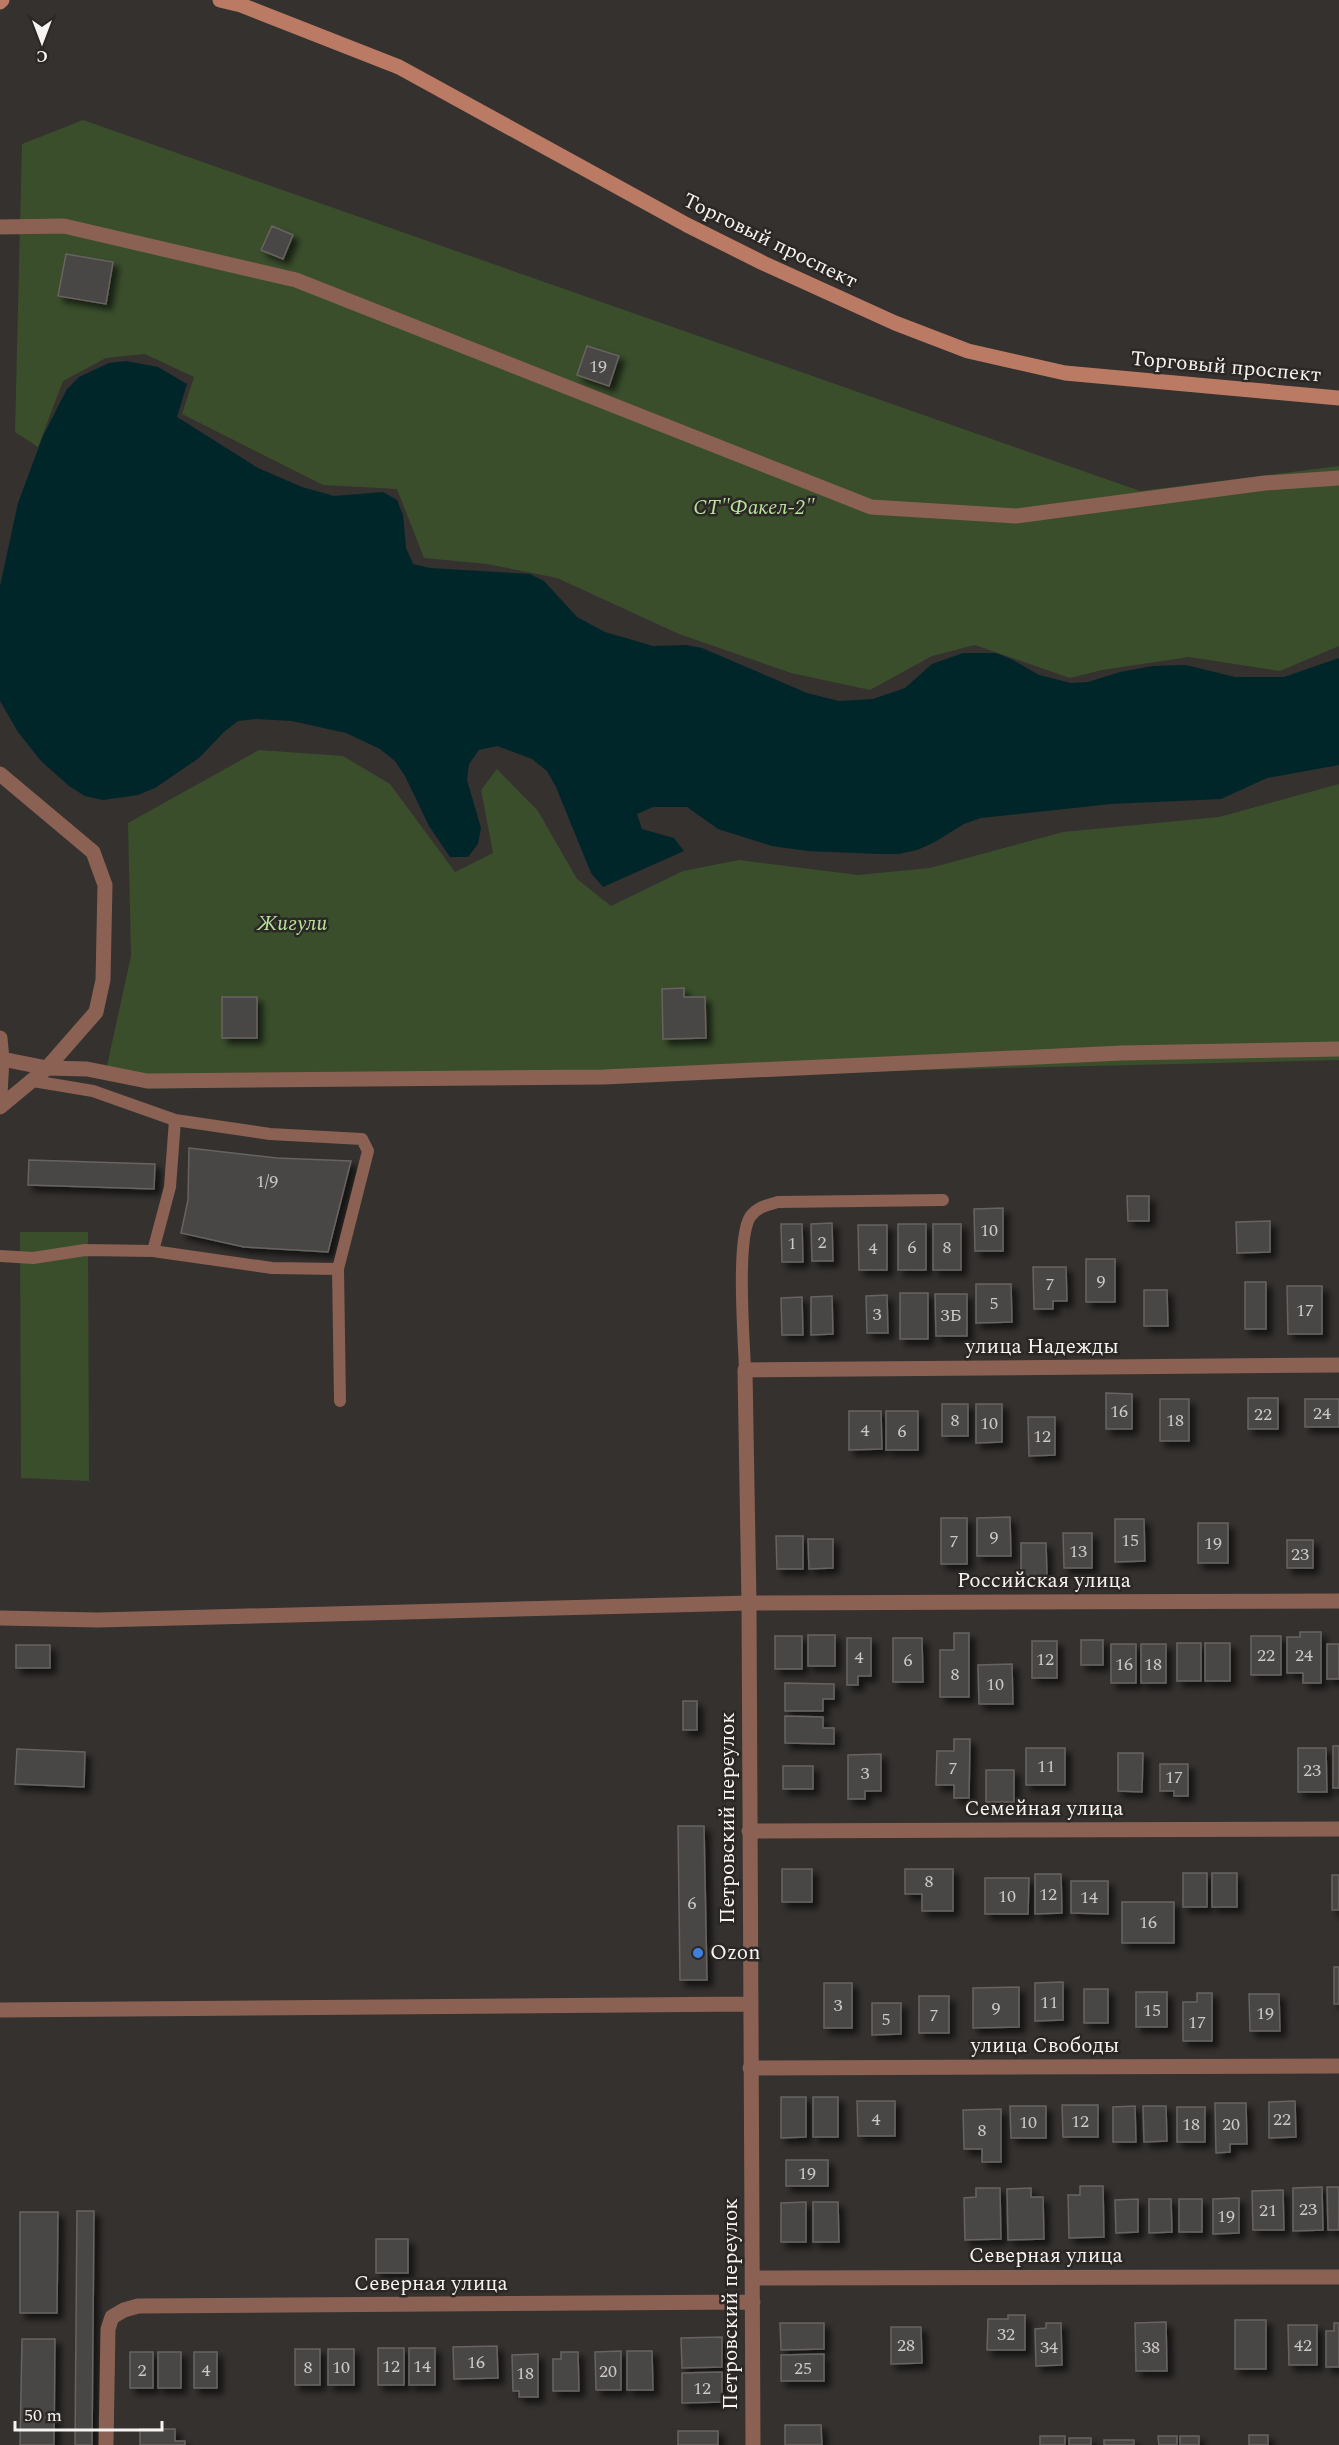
<svg xmlns="http://www.w3.org/2000/svg" width="1339" height="2445" viewBox="0 0 1339 2445" font-family="Spectral,serif">
<style>
.green{fill:#3a4e2c}
.water{fill:#002629}
.building{fill:#4a4644;stroke:#676361;stroke-width:1.5;filter:url(#shadow)}
.lines{fill:none;stroke-linecap:round;stroke-linejoin:round}
.lane{stroke:#8a6153;stroke-width:12}
.street{stroke:#8a6153;stroke-width:15}
.secondary{stroke:#bb7a64;stroke-width:15}
.shop-dot{fill:#3f7fe0;stroke:#2a2725;stroke-width:2}
.labels{text-anchor:middle;dominant-baseline:central;stroke-width:5;stroke-linejoin:round;paint-order:stroke}
.number-label{font-size:18px;fill:#cbc8c6}
.street-label{font-size:21px;fill:#f6f4f2;stroke:#2a2725}
.park-label{font-size:21px;font-style:italic;fill:#b9e19e;stroke:#2a2725}
.poi-label{font-size:21px;fill:#f6f4f2;stroke:#2a2725;text-anchor:start}
</style>
<defs>
<filter id="shadow"><feDropShadow dx="5.5" dy="5.5" stdDeviation="3" flood-color="#0009"/></filter>
</defs>
<rect width="100%" height="100%" fill="#34312f"/>
<path class="green" d="M83,120L1140,491L1339,466V646L1280,671L1189,657L1102,670L1070,678L975,645L932,656L870,690L791,673L679,634L557,578L487,564L424,558L397,489L323,485L182,414L194,377L145,354L106,358L63,381L38,447L15,432L22,144Z
M259,750L343,756L390,784L455,872L493,853L481,790L497,769L538,811L577,879L611,906L683,871L739,860L858,875L930,868L1063,832L1219,817L1339,784V1060L149,1089L105,1075L131,956L128,823Z
M20,1232H88L89,1481L21,1478Z"/>
<path class="water" d="M126,361L158,367L187,384L177,417L258,468L302,487L334,496L383,492L397,500L403,515L406,548L413,564L430,568L530,574L544,581L577,617L605,632L653,646L686,645L702,648L807,693L839,701L873,699L905,688L932,664L963,653H996L1011,659L1039,675L1071,683L1088,682L1120,672L1153,666L1186,665L1235,677H1284L1339,658V765L1267,778L1221,799L1111,804L981,818L964,824L933,843L917,850L899,854H881L808,851L772,846L718,829L687,807H653L637,814L642,829L674,838L684,851L603,887L591,873L556,787L547,771L532,759L497,746L479,750L469,764L467,780L481,828L478,844L468,857H450L429,826L405,776L395,761L380,749L346,733L292,721L256,719L238,721L224,732L199,758L155,788L138,795L103,800L85,796L69,786L41,761L18,732L0,701V586L18,503L43,436L67,389L79,377L109,363Z"/>
<path class="building" d="M272,226L293,235L283,259L261,250Z
M66,254L113,262L106,304L58,296Z
M587,346L619,356L609,386L577,375Z
M684,988V997H705L706,1038L663,1039L662,989Z
M222,997H257V1038H222Z
M189,1148L277,1158L351,1161L328,1252L244,1247L181,1233L188,1200Z
M29,1160L155,1164L154,1189L28,1185Z
M1127,1196H1149V1221H1128Z
M1003,1208V1251H975L974,1209Z
M1270,1221V1252L1237,1253L1236,1222Z
M832,1223L833,1261H812L811,1224Z
M781,1224H802L803,1262H782Z
M898,1224H926V1270H898Z
M933,1224H961V1270H933Z
M858,1225H887V1270H859Z
M1086,1259H1115V1302H1086Z
M1033,1267H1066L1067,1301H1053V1309H1034Z
M1245,1282H1266V1329H1245Z
M976,1284H1011L1012,1322L976,1323Z
M1287,1286H1322V1334H1288Z
M1144,1290H1167L1168,1326H1144Z
M900,1293H928V1339H900Z
M935,1294H967V1336H936Z
M887,1295L888,1333H867L866,1296Z
M832,1296L833,1334L811,1335V1297Z
M802,1297L803,1335H782L781,1298Z
M1106,1393L1132,1394V1429H1106Z
M1248,1398H1278V1429H1248Z
M1160,1399H1189V1441H1160Z
M1305,1399H1339V1427H1305Z
M942,1404H968V1436H942Z
M976,1404H1002V1442L976,1443Z
M849,1411H881L882,1449L849,1450Z
M886,1411H918V1450H886Z
M1028,1417H1055V1455L1029,1456Z
M1010,1517L1011,1556H977V1518Z
M941,1518H967V1564H941Z
M1115,1519H1144L1145,1561L1115,1562Z
M1198,1523H1228V1563H1198Z
M1063,1533H1092V1568H1064Z
M776,1536H803V1569H777Z
M808,1539H833V1568L809,1569Z
M1287,1540H1313V1568H1287Z
M1021,1543H1046L1047,1576H1021Z
M1300,1632H1321V1683H1303V1673H1287V1637H1300Z
M954,1633H969V1697H940V1650H954Z
M808,1635H835V1666H808Z
M775,1636H802V1669H775Z
M1251,1636H1281V1675H1251Z
M847,1638H871V1676H858V1685H847Z
M893,1638H922L923,1682H893Z
M1081,1640H1103V1665H1081Z
M1032,1641H1057V1678H1032Z
M1177,1643H1201V1681H1177Z
M1205,1643H1230V1681H1205Z
M1111,1644H1136V1683H1111Z
M1141,1644H1166V1683H1141Z
M1327,1644H1339V1679H1327Z
M16,1645H50V1668H16Z
M1012,1664L1013,1704H979L978,1665Z
M785,1683L834,1684V1699H823V1711H785Z
M683,1701H697V1730H683Z
M785,1716L823,1717V1728H834V1744L785,1743Z
M954,1739H970L969,1798H954V1785H936L937,1751H954Z
M1333,1746H1339V1788H1333Z
M1026,1748H1065V1785H1026Z
M1298,1748H1326L1327,1792H1298Z
M17,1749L85,1752L84,1787L15,1784Z
M1118,1753H1143L1142,1792L1118,1791Z
M881,1754V1791H865V1799H848V1755Z
M1160,1764H1188V1796H1174V1791H1160Z
M783,1766H813V1789H783Z
M986,1770H1014V1802H986Z
M678,1826H704L707,1980H680Z
M782,1869H812V1902H782Z
M905,1869H953V1911H922V1894H905Z
M1183,1873H1207V1907H1183Z
M1212,1873H1237V1907H1212Z
M1035,1874H1061L1062,1913L1035,1914Z
M1332,1875H1339V1910H1332Z
M985,1878H1029L1028,1914H985Z
M1071,1881H1108V1914L1071,1913Z
M1122,1902H1174V1943H1122Z
M1334,1967H1339V2004H1334Z
M1063,1982V2020L1035,2021V1983Z
M824,1983H852V2028H824Z
M1019,1987V2027L973,2028V1988Z
M1084,1989H1108V2023H1084Z
M1136,1992H1167V2027H1136Z
M1197,1993H1212V2041H1183V2002H1197Z
M1249,1994H1279L1280,2031H1250Z
M919,1996H949V2033H919Z
M872,2003H901V2034L872,2035Z
M781,2097H806V2137L781,2138Z
M813,2097H838V2137H813Z
M857,2101H895V2136H858Z
M1295,2101L1296,2137L1269,2138V2102Z
M1215,2103H1246L1247,2144H1230V2152L1216,2153Z
M1062,2105H1098V2137H1063Z
M1010,2106H1046V2138H1011Z
M1135,2106L1136,2142H1113V2107Z
M1143,2106H1166L1167,2141L1144,2142Z
M1177,2107H1205V2142H1177Z
M1001,2109V2162H982V2149H964L963,2110Z
M786,2160H828V2186H786Z
M1080,2186H1103L1104,2237L1069,2238L1068,2195H1080Z
M1322,2187L1323,2230L1293,2231V2188Z
M1327,2187H1339V2230H1328Z
M976,2188H1000L1001,2239L965,2240L964,2198L976,2197Z
M1031,2188V2197H1043L1044,2239L1008,2240L1007,2189Z
M1283,2190L1284,2230H1253L1252,2191Z
M1239,2198V2233L1213,2234V2199Z
M1138,2199V2232L1116,2233L1115,2200Z
M1149,2199H1171L1172,2232L1149,2233Z
M1179,2199H1202V2232H1179Z
M806,2202V2242H781V2203Z
M813,2202H838L839,2242H813Z
M77,2211H94L92,2445H75Z
M20,2212H58L57,2313H20Z
M376,2239H408V2273H376Z
M1008,2315H1025V2350H987L988,2319H1008Z
M1235,2320H1266V2369H1235Z
M1166,2322L1167,2371H1136L1135,2323Z
M780,2323H824V2349L781,2350Z
M1046,2323H1061L1062,2365L1036,2366L1035,2329L1046,2328Z
M1334,2323H1339V2367H1326V2331H1334Z
M1288,2325H1317V2365H1289Z
M891,2327H921L922,2363L891,2364Z
M722,2337V2367L682,2368L681,2338Z
M22,2339H55L54,2445H20Z
M497,2346L498,2378L454,2379L453,2347Z
M378,2348H404V2385H378Z
M409,2348H435V2385H409Z
M295,2349H320V2385H295Z
M328,2349H354V2385H328Z
M621,2351V2390H596L595,2352Z
M627,2351H652L653,2390H627Z
M130,2352H153V2388H130Z
M158,2352H181V2388H158Z
M194,2352H217V2388H194Z
M561,2352H578L579,2391H553V2359H561Z
M538,2354V2397H519V2391H513L512,2355Z
M824,2354V2381H781V2355Z
M722,2372V2402L682,2403V2373Z
M785,2425H821L822,2445H785Z
M140,2429H175V2441H185V2445H140Z
M678,2431H718V2445H678Z
M1249,2435H1268V2445H1249Z
M1040,2436H1065V2445H1040Z
M1158,2436H1177V2445H1159Z
M1180,2436H1199V2445H1180Z
M1069,2438H1091V2445H1069Z
M1104,2440H1134V2445H1104Z"/>
<g class="lines">
<path class="lane" d="M33,1081L93,1091L175,1120L270,1134L362,1139L368,1151L338,1269L340,1401
M153,1251L170,1187L175,1120
M0,1256L33,1258L85,1250L153,1251L272,1268L338,1269
M745,1370C744,1339 736,1240 750,1217C757,1207 767,1205 778,1202L943,1200"/>
<path class="street" d="M0,227L64,226L296,280L871,507L1016,516L1265,483L1339,478
M0,774L93,852L105,885L103,980L96,1012L47,1068L0,1107
M0,1038L2,1059L0,1094
M2,1059L47,1068L87,1069L147,1081L604,1077L1122,1053L1339,1049
M0,1618L98,1620L749,1603L1339,1601
M749,1831L1339,1829
M0,2010L750,2004
M750,2068L1339,2066
M753,2278L1339,2277
M106,2445L108,2329L112,2317L124,2310L138,2306L753,2302
M753,2445L749,1603L745,1370L1339,1365"/>
<path class="secondary" d="M220,0L241,5L399,67L687,225L763,263L895,323L968,351L1065,373L1339,398
M0,2L2,0"/>
</g>
<circle class="shop-dot" cx="698" cy="1953" r="6"/>
<g class="labels">
<g class="number-label">
<text x="598" y="366">19</text>
<text x="267" y="1181">1/9</text>
<text x="989" y="1230">10</text>
<text x="822" y="1242">2</text>
<text x="792" y="1243">1</text>
<text x="912" y="1247">6</text>
<text x="947" y="1247">8</text>
<text x="873" y="1248">4</text>
<text x="1101" y="1281">9</text>
<text x="1050" y="1284">7</text>
<text x="994" y="1303">5</text>
<text x="1305" y="1310">17</text>
<text x="877" y="1314">3</text>
<text x="951" y="1315">3Б</text>
<text x="1119" y="1411">16</text>
<text x="1322" y="1413">24</text>
<text x="1263" y="1414">22</text>
<text x="955" y="1420">8</text>
<text x="1175" y="1420">18</text>
<text x="989" y="1423">10</text>
<text x="865" y="1430">4</text>
<text x="902" y="1431">6</text>
<text x="1042" y="1436">12</text>
<text x="994" y="1537">9</text>
<text x="1130" y="1540">15</text>
<text x="954" y="1541">7</text>
<text x="1213" y="1543">19</text>
<text x="1078" y="1551">13</text>
<text x="1300" y="1554">23</text>
<text x="1266" y="1655">22</text>
<text x="1304" y="1655">24</text>
<text x="859" y="1657">4</text>
<text x="1045" y="1659">12</text>
<text x="908" y="1660">6</text>
<text x="1124" y="1664">16</text>
<text x="1153" y="1664">18</text>
<text x="955" y="1674">8</text>
<text x="995" y="1684">10</text>
<text x="1046" y="1766">11</text>
<text x="953" y="1768">7</text>
<text x="1312" y="1770">23</text>
<text x="865" y="1773">3</text>
<text x="1174" y="1777">17</text>
<text x="929" y="1881">8</text>
<text x="1048" y="1894">12</text>
<text x="1007" y="1896">10</text>
<text x="1089" y="1897">14</text>
<text x="692" y="1903">6</text>
<text x="1148" y="1922">16</text>
<text x="1049" y="2002">11</text>
<text x="838" y="2005">3</text>
<text x="996" y="2008">9</text>
<text x="1152" y="2010">15</text>
<text x="1265" y="2013">19</text>
<text x="934" y="2015">7</text>
<text x="886" y="2019">5</text>
<text x="1197" y="2022">17</text>
<text x="876" y="2119">4</text>
<text x="1282" y="2119">22</text>
<text x="1080" y="2121">12</text>
<text x="1028" y="2122">10</text>
<text x="1191" y="2124">18</text>
<text x="1231" y="2124">20</text>
<text x="982" y="2130">8</text>
<text x="807" y="2173">19</text>
<text x="1308" y="2209">23</text>
<text x="1268" y="2210">21</text>
<text x="1226" y="2216">19</text>
<text x="1006" y="2334">32</text>
<text x="906" y="2345">28</text>
<text x="1303" y="2345">42</text>
<text x="1049" y="2347">34</text>
<text x="1151" y="2347">38</text>
<text x="476" y="2362">16</text>
<text x="391" y="2366">12</text>
<text x="422" y="2366">14</text>
<text x="308" y="2367">8</text>
<text x="341" y="2367">10</text>
<text x="803" y="2368">25</text>
<text x="142" y="2370">2</text>
<text x="206" y="2370">4</text>
<text x="608" y="2371">20</text>
<text x="525" y="2373">18</text>
<text x="702" y="2388">12</text>
</g>
<g class="street-label">
<text transform="translate(770 241) rotate(26)">Торговый проспект</text>
<text transform="translate(1226 367) rotate(5)">Торговый проспект</text>
<text x="1042" y="1347">улица Надежды</text>
<text x="1044" y="1581">Российская улица</text>
<text x="1044" y="1809">Семейная улица</text>
<text transform="translate(728 1818) rotate(-90)">Петровский переулок</text>
<text x="1045" y="2046">улица Свободы</text>
<text x="1046" y="2256">Северная улица</text>
<text x="431" y="2284">Северная улица</text>
<text transform="translate(731 2304) rotate(-90)">Петровский переулок</text>
</g>
<g class="park-label">
<text x="754" y="508">СТ"Факел-2"</text>
<text x="292" y="924">Жигули</text>
</g>
<g class="poi-label">
<text x="710" y="1953">Ozon</text>
</g>
</g>
<g transform="translate(42 42) rotate(180)" stroke="#2a2725" stroke-width="4.5" paint-order="stroke">
<path d="M0-4.5L10 22L0 15L-10 22Z" fill="#f6f4f2"/>
<text y="-9" font-size="16" font-weight="bold" text-anchor="middle" fill="#f6f4f2">С</text>
</g>
<path d="M15 2421v9h147v-9" fill="none" stroke="#f6f4f2" stroke-width="3"/>
<text x="24" y="2421" font-size="18" fill="#f6f4f2" stroke="#2a2725" stroke-width="4.5" paint-order="stroke">50 m</text>
</svg>
